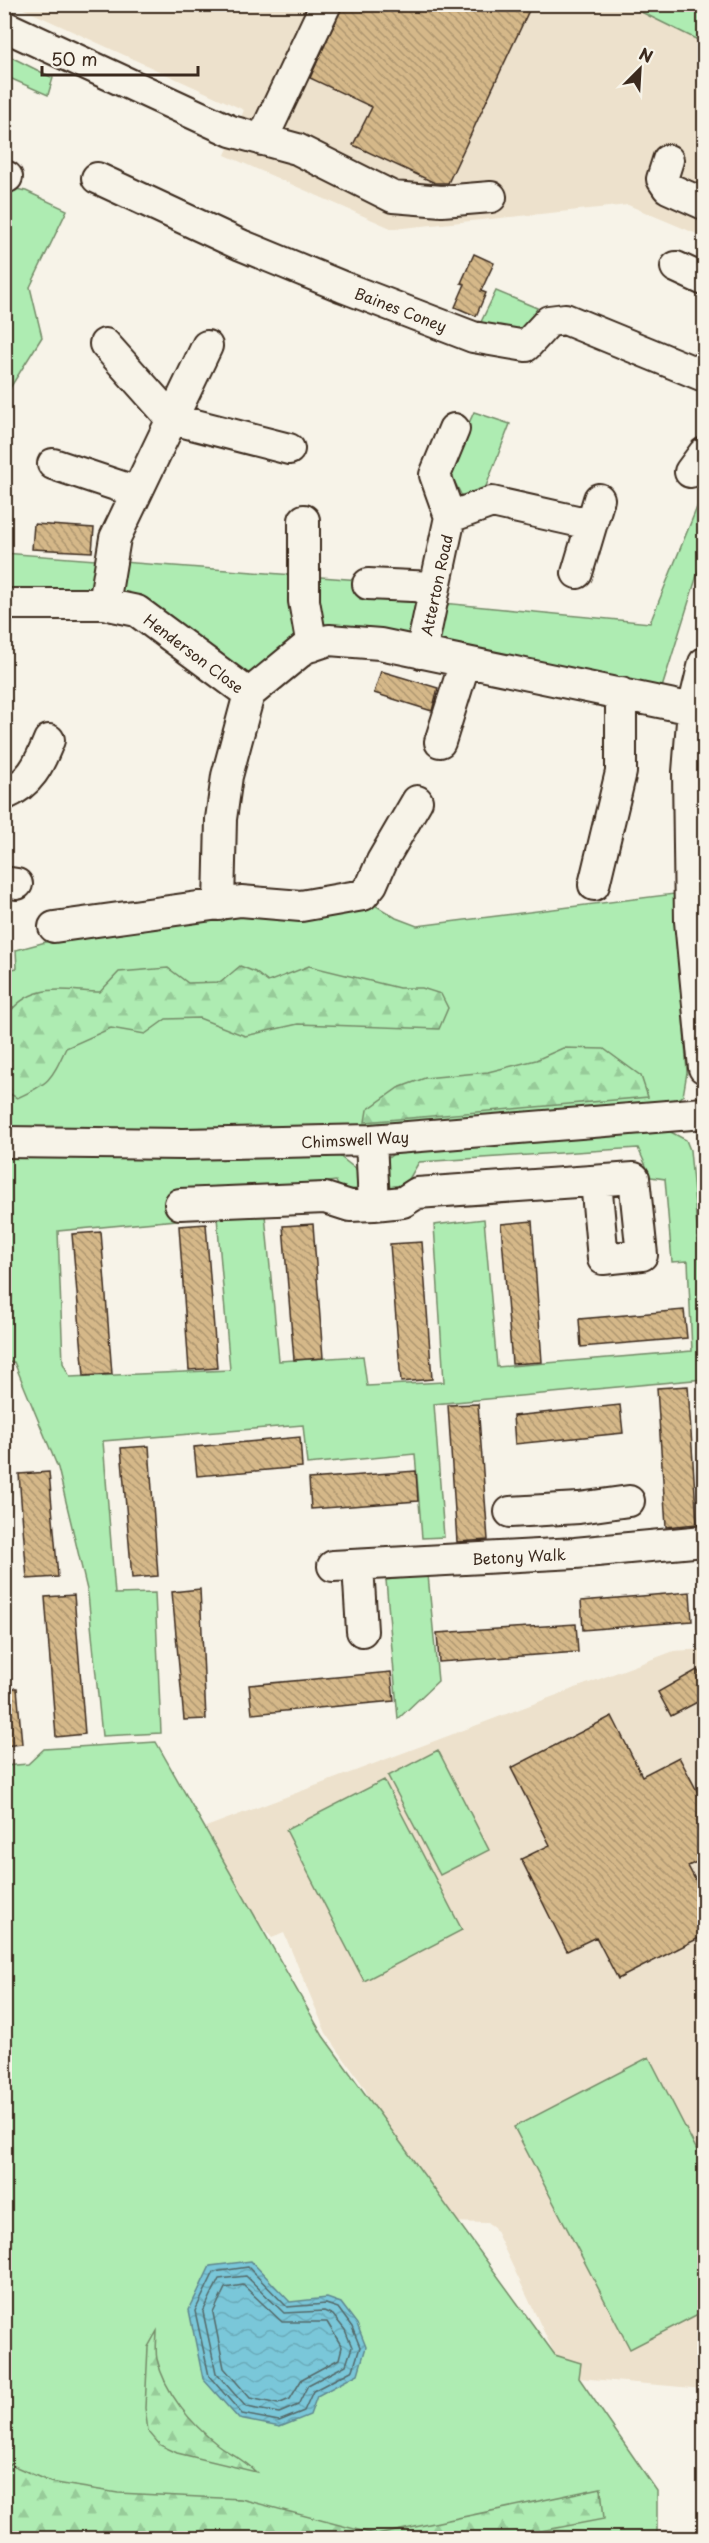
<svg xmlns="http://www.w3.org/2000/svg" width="709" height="2543" viewBox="0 0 709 2543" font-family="'Playpen Sans',sans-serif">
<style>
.built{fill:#ede1cc}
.green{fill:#aeecb2;stroke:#748b68;stroke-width:1.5}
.forest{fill:url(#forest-firs);stroke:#748b68;stroke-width:1.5}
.water{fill:url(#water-waves);stroke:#61888e;stroke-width:1.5}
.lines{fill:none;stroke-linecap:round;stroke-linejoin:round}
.shore{stroke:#546969;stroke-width:1.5}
.building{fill:url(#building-back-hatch);stroke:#3b2a1e;stroke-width:1.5}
.minor-casing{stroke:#3b2a1e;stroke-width:34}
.minor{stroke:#f7f3e8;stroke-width:30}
.labels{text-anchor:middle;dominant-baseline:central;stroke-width:5;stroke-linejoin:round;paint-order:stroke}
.street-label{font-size:15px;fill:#3b2a1e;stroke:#f7f3e8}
</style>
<defs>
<pattern id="forest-firs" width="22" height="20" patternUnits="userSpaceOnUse" patternTransform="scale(1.5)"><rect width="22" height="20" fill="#aeecb2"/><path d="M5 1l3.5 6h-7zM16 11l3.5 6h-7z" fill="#97cb99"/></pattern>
<pattern id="water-waves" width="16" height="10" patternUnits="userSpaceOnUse" patternTransform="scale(1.5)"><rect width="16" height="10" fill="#7ac7d9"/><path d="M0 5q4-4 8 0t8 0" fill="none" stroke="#6aabba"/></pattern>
<pattern id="building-back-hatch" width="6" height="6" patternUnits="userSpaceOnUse" patternTransform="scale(1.5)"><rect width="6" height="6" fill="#d5b889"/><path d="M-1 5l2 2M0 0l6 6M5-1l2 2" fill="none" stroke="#ae966f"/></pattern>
</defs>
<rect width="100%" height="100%" fill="#f7f3e8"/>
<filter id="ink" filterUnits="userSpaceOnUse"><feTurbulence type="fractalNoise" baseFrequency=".0167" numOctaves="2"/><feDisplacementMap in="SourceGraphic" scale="12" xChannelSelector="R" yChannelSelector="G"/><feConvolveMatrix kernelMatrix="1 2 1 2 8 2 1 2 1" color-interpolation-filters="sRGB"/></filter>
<g filter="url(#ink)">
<path class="built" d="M15,5H631L704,39V237L628,205L393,229L225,155L244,110Z
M704,1649V2389L579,2378L580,2363L555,2355L494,2227L488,2223L448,2222L401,2172L364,2087L326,2033L284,1933L272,1938L247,1908L206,1827L674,1651Z"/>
<path class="green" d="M627,5H704V43Z
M5,54L53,78L48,95L5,76Z
M5,187L26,191L67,210L30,287L42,337L5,396Z
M496,291L537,308L523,336L488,331L481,322Z
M474,412L510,424L480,502L467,506L448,469Z
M704,490V553L660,694L381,633L247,678L172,621L5,599L4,553L360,580V599L453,604L650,623Z
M674,894L687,1072L683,1096L665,1105L438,1128L5,1132V970L17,968L16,950L53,940L212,916L259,917L367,900L396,918L417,926Z
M667,1130L686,1140L690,1150L704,1305V1379L434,1404L444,1537L422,1538L415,1454L307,1464L303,1425L103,1441L115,1594L155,1593L161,1733L102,1736L88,1594L58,1468L14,1362L5,1363V1158L338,1155L357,1170L359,1189L340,1190L336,1181L177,1198V1220L58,1231L63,1363L70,1377L230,1370L217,1217L265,1215L279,1361L363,1356L367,1386L444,1382L434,1225L484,1219L497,1367L692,1351L688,1261L672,1262L665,1179L651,1177L638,1148L419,1162L405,1186L379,1187V1166L399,1149Z
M428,1575L438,1681L398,1719L386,1580Z
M156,1742L323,2036L555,2355L581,2363L579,2378L657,2491V2538H5L4,1766L28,1764L44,1749Z
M438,1750L489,1850L440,1875L388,1776Z
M384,1780L462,1930L364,1981L286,1830Z
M649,2057L704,2164V2311L630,2349L514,2127Z"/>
<path class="forest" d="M240,966L255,972L268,982L309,966L399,988H422L441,994L448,1008L439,1029L298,1024L245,1036L199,1018L166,1019L145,1034L111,1028L66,1048C51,1080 50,1083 17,1098L5,1091V1018C31,981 61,991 100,992L119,972L168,968L188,983L221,982Z
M563,1048L604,1049L641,1076L648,1097L365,1122L367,1110L398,1088L425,1078L488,1072L536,1060Z
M157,2331C157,2340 155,2350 157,2359C165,2393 191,2424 218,2445C233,2456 242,2458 256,2472L177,2453L160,2445L148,2431L145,2408L148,2347Z
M5,2462L50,2482L118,2493L241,2499L377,2535L601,2488L604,2519L504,2538H177L121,2532L87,2538H5Z"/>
<path class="water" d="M251,2261L290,2302L327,2298L341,2303L357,2324L366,2347L358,2374L317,2396L310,2415L280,2427L239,2419L203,2379L189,2310L210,2266Z"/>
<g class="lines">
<path class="shore" d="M248,2267L287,2307L326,2304L338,2308L352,2327L360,2347L353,2370L313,2391L304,2411L279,2421L242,2414L209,2376L195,2311L214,2272Z
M246,2276L284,2313L324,2311L333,2315L345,2330L352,2347L346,2365L308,2385L298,2405L279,2413L246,2407L216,2373L203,2312L219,2279Z
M243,2285L282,2322H327L342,2347L339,2359L302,2379L290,2399L278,2404L250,2398L224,2368L213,2313L225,2288Z"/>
</g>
<path class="building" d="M343,4H532L448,183H435L353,145L372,107L310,78Z
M474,254L494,263L481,291L486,293L476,316L455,307L465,284L461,283Z
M34,524L94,528L92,552L32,549Z
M381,671L438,688L432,711L374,693Z
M532,1221L542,1362L512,1364L501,1224Z
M206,1224L217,1368L189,1370L179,1226Z
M313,1224L323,1358L294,1360L283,1226Z
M101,1232L112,1374L84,1376L72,1234Z
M422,1242L432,1379L401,1382L390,1244Z
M684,1310L687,1338L581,1347L579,1319Z
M688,1386L697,1524L666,1527L657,1388Z
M478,1404L488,1540L457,1542L448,1405Z
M620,1405L623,1433L515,1444L513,1416Z
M300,1437L302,1467L197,1476L194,1447Z
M149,1446L158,1576L132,1578L121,1448Z
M416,1471L418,1501L311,1509L309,1479Z
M49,1472L58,1577L27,1579L19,1474Z
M200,1589L206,1719L184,1720L172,1592Z
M690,1592L692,1621L583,1630L581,1601Z
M74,1595L85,1734L56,1737L45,1597Z
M576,1624L578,1652L439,1662L437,1633Z
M697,1670L705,1683V1698L671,1716L658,1692Z
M391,1672L394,1701L252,1714L249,1685Z
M4,1688H17L22,1744L4,1746Z
M612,1716L642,1776L679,1757L705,1806V1858L688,1866L705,1898V1935L618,1979L596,1937L567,1951L521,1859L550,1845L511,1768Z"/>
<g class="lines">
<defs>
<path id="minor" d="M4,26L231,131L297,149L393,197L442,201L491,197
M262,140L326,4
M668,160L662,179L668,188L704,204
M4,176L7,177
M97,178L241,245L343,287L473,337L526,346L549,321L565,319L704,376
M676,267L704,280
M207,346L172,419L289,449
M53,464L137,492
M690,472L704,453
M450,517L435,475L454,429
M304,520V601L312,646
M577,573L599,499
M368,584L434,587
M4,604H104L137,611L249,694
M104,604L115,538L172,419L105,344
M421,653L450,517L492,502L590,524
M704,663L693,709L688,772L690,921L704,1068
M440,742L465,662
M4,795C30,784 39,765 49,740
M4,882L17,884
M594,885L621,772V693
M219,905L221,819L227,776L249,694L305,648L329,640L380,644L693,709
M54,927L241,901L301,906L363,895L372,884L382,861L417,801
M371,1140L374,1205
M4,1142L184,1144L371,1140L704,1113
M180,1204L325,1198L350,1206L374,1205L403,1202L417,1193L634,1178L642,1255L603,1259L596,1181
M510,1512L579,1508L629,1501
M333,1566L575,1553L704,1541
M358,1566L362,1631"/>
</defs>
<use href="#minor" class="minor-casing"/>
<use href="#minor" class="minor"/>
</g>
</g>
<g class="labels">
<g class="street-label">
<text transform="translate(401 309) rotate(21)">Baines Coney</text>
<text transform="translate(436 585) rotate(-78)">Atterton Road</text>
<text transform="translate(194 653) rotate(37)">Henderson Close</text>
<text transform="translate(355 1139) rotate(-3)">Chimswell Way</text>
<text transform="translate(519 1556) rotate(-3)">Betony Walk</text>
</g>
</g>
<rect width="709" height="2543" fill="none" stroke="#f7f3e8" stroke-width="24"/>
<rect x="12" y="12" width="685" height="2519" fill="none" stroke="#3b2a1e" stroke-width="2" filter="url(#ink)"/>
<g transform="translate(640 69) rotate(24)" stroke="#f7f3e8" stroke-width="4.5" paint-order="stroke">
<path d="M0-4.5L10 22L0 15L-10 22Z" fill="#3b2a1e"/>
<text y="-9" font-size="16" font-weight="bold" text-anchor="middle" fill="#3b2a1e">N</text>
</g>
<path d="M42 66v9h156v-9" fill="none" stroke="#3b2a1e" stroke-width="3"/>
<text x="51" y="66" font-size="18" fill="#3b2a1e" stroke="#f7f3e8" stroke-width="4.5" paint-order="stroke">50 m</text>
</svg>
